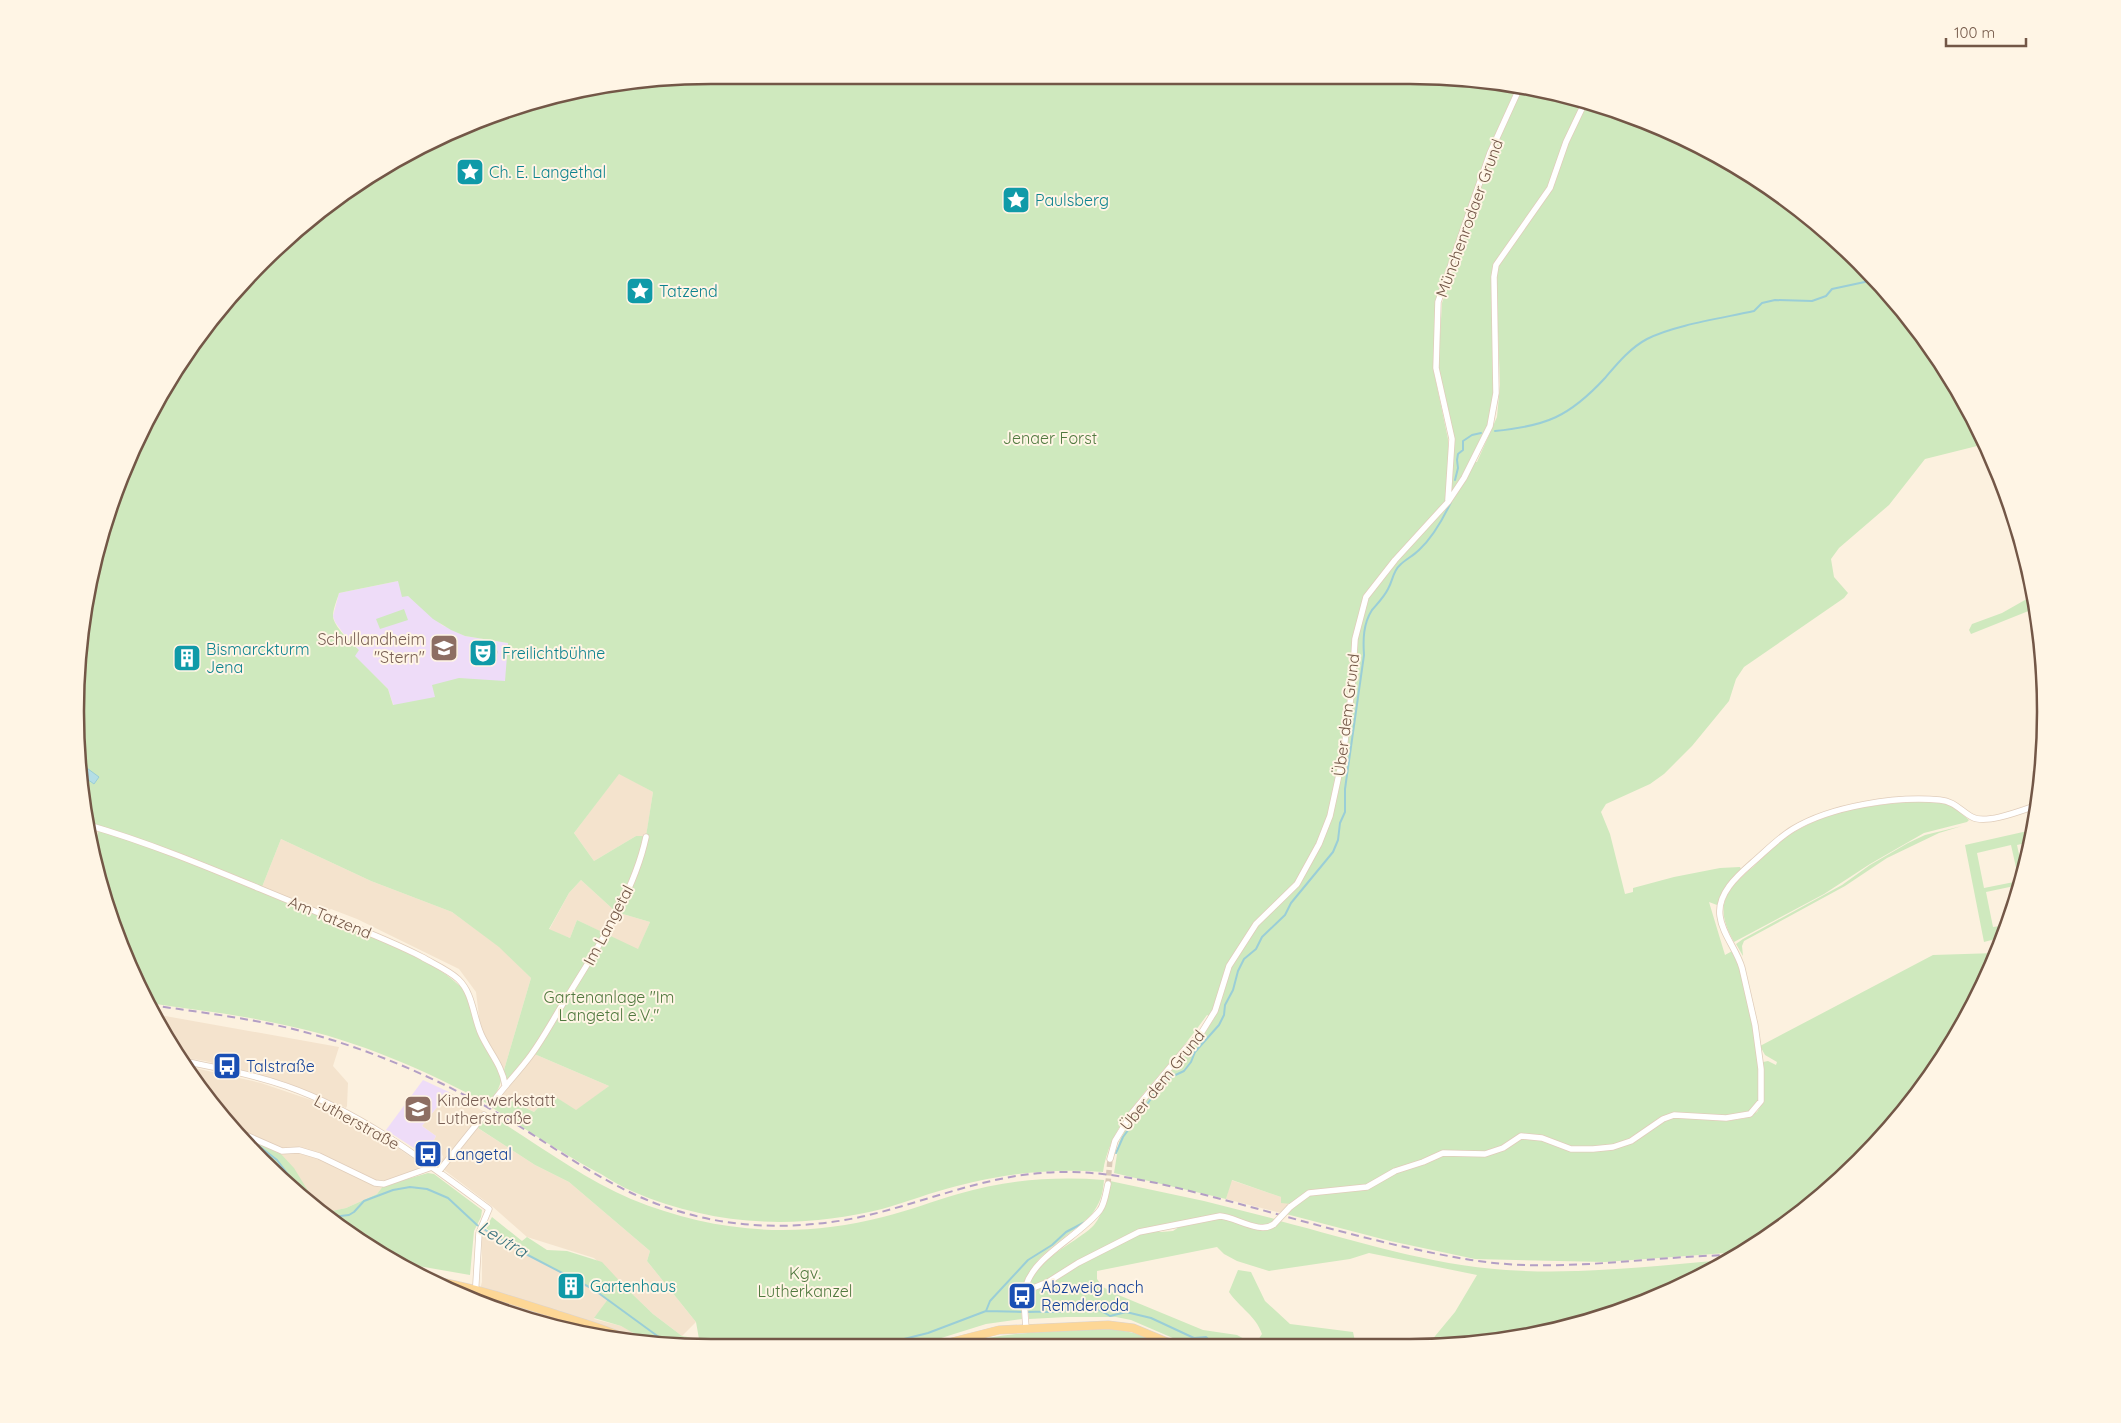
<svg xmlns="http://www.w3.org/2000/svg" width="2121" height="1423" viewBox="0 0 2121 1423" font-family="Quicksand,sans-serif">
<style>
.residential{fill:#f4e3cd}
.education{fill:#eedcf8}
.green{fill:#cfe9be;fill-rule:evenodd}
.water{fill:#b4dee6;stroke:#9aced7}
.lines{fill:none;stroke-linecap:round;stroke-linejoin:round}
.stream{stroke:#9aced7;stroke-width:2}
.minor-tunnel{stroke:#dacab9;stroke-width:5.5;stroke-dasharray:5.5 3;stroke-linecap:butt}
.minor-casing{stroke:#e0cdbb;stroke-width:7}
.major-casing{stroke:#dbd3cf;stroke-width:9}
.minor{stroke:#fff;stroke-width:5.5}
.major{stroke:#fdd796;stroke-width:8}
.rail{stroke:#b39fc5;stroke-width:2;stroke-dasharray:8 5;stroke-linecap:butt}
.minor-bridge-casing{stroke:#e0cdbb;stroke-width:7;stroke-linecap:butt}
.minor-bridge{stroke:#fff;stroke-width:5.5}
.labels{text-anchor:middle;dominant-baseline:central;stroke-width:4;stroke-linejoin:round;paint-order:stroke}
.culture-label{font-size:16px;fill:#0d838f;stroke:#fff5e5;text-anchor:start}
.street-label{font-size:16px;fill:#735747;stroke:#fff5e5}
.park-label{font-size:16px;fill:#50793f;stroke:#fff5e5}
.education-label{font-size:16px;fill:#785e54;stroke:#fff5e5;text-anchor:end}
.transit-label{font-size:16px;fill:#164399;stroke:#fff5e5;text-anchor:start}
.water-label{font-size:18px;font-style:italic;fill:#3e7580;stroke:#fff5e5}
.rim{fill:none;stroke:#735747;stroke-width:2.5}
</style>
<rect width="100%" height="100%" fill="#fcf1df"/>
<path class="residential" d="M619,773L653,792L646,837L636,836L594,861L574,833Z
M88,826L99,829L92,851Z
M281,839L371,881L452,912L500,947L531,978L504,1070L490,1049L480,1025L476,992L459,969L357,919L331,909L323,913L262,887Z
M581,880L616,912L650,922L638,950L577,920L570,938L549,930L569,893Z
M154,1014L339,1047L333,1066L348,1083L347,1106L346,1108L282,1081L205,1061L180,1057L160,1030Z
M532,1053L609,1086L576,1111L551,1094L534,1112L499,1095Z
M186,1066L261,1083L320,1103L369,1128L418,1162L419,1169L388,1180H381L379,1185L383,1186L377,1194L346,1208L333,1211L318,1207L309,1193L232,1130Z
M449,1092L485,1112L473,1125L535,1165L569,1182L650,1251L647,1261L696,1322L682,1336L653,1314L594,1258L527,1237L493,1207L439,1166L443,1157L441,1152L431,1146L436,1136L422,1126Z
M1231,1180L1281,1197L1291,1204L1281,1213L1226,1199Z
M484,1230L593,1289L608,1299L594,1319L621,1326L642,1336L637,1343H628L546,1326L477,1300L482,1282V1234Z"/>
<path class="education" d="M398,581L408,596L442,625L465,636L508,643L528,683L450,698L397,716L388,689L354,656L359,650L346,637L335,622L333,616L339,593Z
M423,1080L449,1092L422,1126L436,1136L431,1146L417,1150L386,1130Z"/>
<path class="green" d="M628,80H1493L1517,86L1488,151L1436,301L1433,368L1448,439V461L1453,439L1438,368L1442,303L1492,154L1522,87L1583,102L1547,187L1495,265L1493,415L1471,462H1477L1497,417L1500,385L1496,277L1498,266L1507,251L1543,203L1568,143L1587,103L1614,109L1691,141L1829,233L1915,324L1980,430L1985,444L1925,459L1889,505L1839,548L1831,559L1834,577L1848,593L1844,598L1744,667L1736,679L1729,701L1692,746L1664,774L1650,784L1606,804L1601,812L1610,834L1625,894L1633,892V888L1674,877L1720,868L1740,867L1741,869L1725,887L1717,905L1709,902L1725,955L1734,950L1737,956L1751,1016L1759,1065V1101L1749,1112L1739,1115L1662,1117L1630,1139L1612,1145L1593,1147H1572L1542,1136L1521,1133L1502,1146L1484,1151H1449L1366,1185L1315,1190L1291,1204L1281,1203V1197L1232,1180L1226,1199L1114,1173L1119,1142L1133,1115L1190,1050L1214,1019L1207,1015C1194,1033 1181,1050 1166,1067C1140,1098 1109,1130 1103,1172C1054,1168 1005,1173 957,1186C932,1192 907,1202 882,1209C798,1230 713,1226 634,1192C622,1187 611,1180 601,1174C563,1154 527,1130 491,1107L499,1095L534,1112L551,1094L576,1110L609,1086L532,1053L516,1074L507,1080L506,1078L504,1070L531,978L499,947L452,912L371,881L281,839L262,887L159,846L88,824L76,753V670L87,587L123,468L207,324L262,261L358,182L507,109ZM398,581L402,597L408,596L433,619L451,630L465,636L508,643L505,681L459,678L432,685L435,697L393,705L388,689L355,656L359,650C352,643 333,626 333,616C333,609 337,600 339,593ZM619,774L653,792L646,836H636L594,861L574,833ZM581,880L616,912L650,922L638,949L577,920L570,938L549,929L569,893Z
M2032,596L2034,606L2031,610L1971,634L1969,630L1972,624L2002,613Z
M404,609L408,620L380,629L376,619Z
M1939,801L1954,807L1969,820L1967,822L1924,833L1870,864L1824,894L1734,942C1714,907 1724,891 1753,867C1766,855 1779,841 1794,832C1837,806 1890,802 1939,801Z
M1962,826L1939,833L1887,858L1845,886L1744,941L1742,946L1743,956L1736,944L1743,939L1842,885L1870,865L1908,843L1925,835Z
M99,830L156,849L345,925L346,929L352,930L355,928C392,945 434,960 463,989L502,1075C501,1087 495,1095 488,1104C425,1070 359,1041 289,1026C243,1015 196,1010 149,1003L97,876L92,851Z
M2032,830L2030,842L2017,845L2023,872L2019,885L1986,892L1993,927L2008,925L2003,937L1984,942L1965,845ZM2011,845L2019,881L1984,888L1977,853Z
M1996,953L1961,1030L1888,1131L1797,1217L1740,1252L1605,1262L1475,1259L1390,1241L1286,1214L1310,1195L1354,1191L1395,1172L1444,1155L1485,1156L1522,1138L1541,1140L1556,1146L1613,1149L1663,1121L1674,1117L1726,1121L1746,1118L1757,1112L1763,1102V1062L1768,1061L1776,1065L1777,1062L1765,1055L1760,1046L1933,955Z
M485,1112C532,1140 581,1178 631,1199C714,1233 796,1239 883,1217C908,1211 933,1201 958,1194C1006,1180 1054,1176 1104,1180C1103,1194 1100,1204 1091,1215C1054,1250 1015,1261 1022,1319L986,1324L922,1344L651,1343L621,1326L594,1318L608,1299C569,1272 523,1257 486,1228L492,1217L522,1241L527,1237L547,1250L567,1251L602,1262L627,1289L653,1314L682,1336L699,1339L696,1322L647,1261L650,1251L569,1182L535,1165L478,1128L486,1116Z
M233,1131L281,1154L294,1168L318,1207L332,1211L346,1208L377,1194L383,1186L428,1173L434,1174L482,1210L481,1217L474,1231L470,1275L401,1263L292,1190Z
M1110,1181L1204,1201L1275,1219L1270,1225L1260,1226L1232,1216L1144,1229L1048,1281L1031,1286C1027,1264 1081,1240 1094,1225C1104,1213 1106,1196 1110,1181Z
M1220,1217L1259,1229L1280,1221C1353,1240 1430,1265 1506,1270C1579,1275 1653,1266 1726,1260L1691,1282L1574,1326L1451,1347H1426L1455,1312L1477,1275L1369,1253L1350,1259L1269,1271L1237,1261L1224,1254L1217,1247L1097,1271V1279L1103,1287L1116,1294L1203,1330L1237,1335L1248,1341L1258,1340L1262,1334C1256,1316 1240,1308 1229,1292L1238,1270L1251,1272L1265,1301L1290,1324L1353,1332L1356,1346L1189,1345L1131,1320L1116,1317H1067L1029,1319L1027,1295L1031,1290L1119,1242L1154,1230L1161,1232L1173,1231L1182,1225Z
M524,1311L543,1317V1324L524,1318Z
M1110,1328L1143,1335L1165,1345L960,1344C1010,1331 1060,1331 1110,1328Z"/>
<path class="water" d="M80,763L99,777L94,784L80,774Z"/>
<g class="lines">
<path class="stream" d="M1495,431C1546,426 1569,417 1605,378C1617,364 1630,348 1647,339C1674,325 1723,318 1754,311L1762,303L1775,300L1812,301L1826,296L1832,289L1874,280
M1455,480L1458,468L1457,460L1458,454L1463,450V441L1472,435L1481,433
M238,1136L259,1146L277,1160L309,1202
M1116,1153L1123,1137L1159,1088L1169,1078L1184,1071L1191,1062L1195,1052L1219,1025L1224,1015L1225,1005L1233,990L1238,971L1244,959L1256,949L1262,937L1285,915L1291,903L1333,852L1338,840L1340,823L1345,812V789L1364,655C1363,640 1363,624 1372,610C1378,603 1384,597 1388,589C1393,580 1393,571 1400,565C1406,559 1413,556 1419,550C1433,537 1443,519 1451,502
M332,1217L349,1215L354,1212L364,1201L393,1190L410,1187L427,1189L448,1198L477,1225L522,1252L593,1289L667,1343
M986,1311L990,1301L1028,1260L1052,1245L1066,1232L1085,1222
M1027,1312C1039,1311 1052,1313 1064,1311C1085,1308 1090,1303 1110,1316L1126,1312L1151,1318L1194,1338L1206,1337L1209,1340L1210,1345
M884,1344L928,1333L986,1311L1023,1312"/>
<path class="minor-tunnel" d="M1108,1184L1110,1159"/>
<defs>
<path id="minor" d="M1448,500L1452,439L1436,368L1438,302L1490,153L1520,87
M489,658L493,656L494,652L490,649
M88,825C164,847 235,879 307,908C346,924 385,938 422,957C434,964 448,970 458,979C473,993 473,1016 481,1034C489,1052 502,1065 505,1085
M183,1061C217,1068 252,1074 286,1086C361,1112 426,1162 489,1209L479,1233L475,1299
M196,1080L201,1086
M490,1106C502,1088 518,1073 531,1055C545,1036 556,1014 569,994C599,945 634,893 646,837
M232,1129L282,1151L299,1150L319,1156L375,1183L384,1184L432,1167
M1110,1159L1115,1141L1132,1113L1186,1048L1200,1035L1215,1011L1229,966L1256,924L1297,884L1319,844L1330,816L1343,756L1352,688L1355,639L1366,597L1395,560L1448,502L1464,478L1490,426L1496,393L1494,277L1496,265L1550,188L1566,142L1585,102
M439,1171L484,1115
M1290,1207L1309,1193L1367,1187L1395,1171L1423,1162L1443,1153L1485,1154L1503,1148L1521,1136L1542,1138L1571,1149H1593L1613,1147L1631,1141L1663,1119L1674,1115L1726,1118L1750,1114L1761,1101V1069L1755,1025L1742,968C1737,950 1722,934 1720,916C1717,894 1737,876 1752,863C1765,852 1778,838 1793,829C1831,806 1896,796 1940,800C1954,801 1961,811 1972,817C1986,825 2023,810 2038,805
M448,1283L454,1292
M1026,1288H1033L1048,1282L1078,1263L1139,1232L1220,1216C1236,1217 1260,1235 1274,1224
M1026,1328C1025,1314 1023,1300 1026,1286C1034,1256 1081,1235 1100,1210C1105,1203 1106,1192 1108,1184"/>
<path id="major" d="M424,1279C470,1286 514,1301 558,1315C583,1323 610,1330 634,1343
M944,1344L999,1330L1108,1325L1133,1328L1174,1345"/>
</defs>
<use href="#minor" class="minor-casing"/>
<use href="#major" class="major-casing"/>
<use href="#minor" class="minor"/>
<use href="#major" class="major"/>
<path class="rail" d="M150,1005C199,1012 249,1018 297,1030C359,1046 418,1070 474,1100C545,1137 606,1192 685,1213C743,1230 807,1229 865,1216C933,1200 996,1171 1067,1172C1119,1172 1171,1186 1221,1199C1304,1221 1386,1246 1471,1260C1559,1274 1647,1256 1735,1255"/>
<defs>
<path id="minor-bridge" d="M1274,1224L1290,1207"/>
</defs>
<use href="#minor-bridge" class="minor-bridge-casing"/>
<use href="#minor-bridge" class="minor-bridge"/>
</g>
<defs>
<symbol id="sight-square" viewBox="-11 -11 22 22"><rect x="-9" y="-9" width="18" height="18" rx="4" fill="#0f9aa8" stroke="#fff5e5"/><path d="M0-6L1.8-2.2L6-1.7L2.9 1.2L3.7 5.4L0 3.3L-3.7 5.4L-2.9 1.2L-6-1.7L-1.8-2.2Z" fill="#fff"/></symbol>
<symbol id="school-square" viewBox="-11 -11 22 22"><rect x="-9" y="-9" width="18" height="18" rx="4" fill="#8d6e63" stroke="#fff5e5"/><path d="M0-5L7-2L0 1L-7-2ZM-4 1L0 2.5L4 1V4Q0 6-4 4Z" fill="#fff"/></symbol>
<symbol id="theatre-square" viewBox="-11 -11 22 22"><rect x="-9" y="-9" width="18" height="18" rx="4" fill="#0f9aa8" stroke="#fff5e5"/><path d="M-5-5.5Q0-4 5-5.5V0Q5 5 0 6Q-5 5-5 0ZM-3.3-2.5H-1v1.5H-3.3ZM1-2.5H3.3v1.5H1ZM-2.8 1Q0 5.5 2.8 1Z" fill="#fff"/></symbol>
<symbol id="building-square" viewBox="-11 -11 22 22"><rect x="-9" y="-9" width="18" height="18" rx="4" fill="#0f9aa8" stroke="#fff5e5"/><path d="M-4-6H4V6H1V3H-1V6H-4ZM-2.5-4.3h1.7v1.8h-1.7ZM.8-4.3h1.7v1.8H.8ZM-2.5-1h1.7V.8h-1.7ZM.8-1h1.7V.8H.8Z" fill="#fff"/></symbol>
<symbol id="bus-square" viewBox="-11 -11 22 22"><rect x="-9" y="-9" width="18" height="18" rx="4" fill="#1a4fb4" stroke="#fff5e5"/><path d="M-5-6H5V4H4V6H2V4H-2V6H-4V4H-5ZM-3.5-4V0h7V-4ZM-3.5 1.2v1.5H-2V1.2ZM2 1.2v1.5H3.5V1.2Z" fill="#fff"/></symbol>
</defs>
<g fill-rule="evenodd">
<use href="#sight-square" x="454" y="156" width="32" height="32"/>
<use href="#sight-square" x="1000" y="184" width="32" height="32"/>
<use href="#sight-square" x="624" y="275" width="32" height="32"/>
<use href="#school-square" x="428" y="632" width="32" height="32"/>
<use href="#theatre-square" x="467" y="637" width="32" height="32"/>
<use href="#building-square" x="171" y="642" width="32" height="32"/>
<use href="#bus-square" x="211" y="1050" width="32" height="32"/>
<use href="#school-square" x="402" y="1093" width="32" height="32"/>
<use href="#bus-square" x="412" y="1138" width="32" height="32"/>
<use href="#building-square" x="555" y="1270" width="32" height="32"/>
<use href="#bus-square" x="1006" y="1280" width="32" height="32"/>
</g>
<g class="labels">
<g class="culture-label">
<text x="489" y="172">Ch. E. Langethal</text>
<text x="1035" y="200">Paulsberg</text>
<text x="659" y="291">Tatzend</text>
<text x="206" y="649">Bismarckturm<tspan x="206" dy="18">Jena</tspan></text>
<text x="502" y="653">Freilichtbühne</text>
<text x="590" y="1286">Gartenhaus</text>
</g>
<g class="street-label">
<text transform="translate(1469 218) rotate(-70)">Münchenrodaer Grund</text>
<text transform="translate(1346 715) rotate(-83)">Über dem Grund</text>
<text transform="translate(330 917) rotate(22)">Am Tatzend</text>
<text transform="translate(608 925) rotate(-62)">Im Langetal</text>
<text transform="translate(1162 1080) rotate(-51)">Über dem Grund</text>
<text transform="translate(357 1122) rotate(29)">Lutherstraße</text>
</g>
<g class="park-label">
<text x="1050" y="438">Jenaer Forst</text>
<text x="609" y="997">Gartenanlage "Im<tspan x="609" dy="18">Langetal e.V."</tspan></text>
<text x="805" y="1273">Kgv.<tspan x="805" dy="18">Lutherkanzel</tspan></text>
</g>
<g class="education-label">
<text x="425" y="639">Schullandheim<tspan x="425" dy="18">"Stern"</tspan></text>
<text x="437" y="1100" text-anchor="start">Kinderwerkstatt<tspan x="437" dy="18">Lutherstraße</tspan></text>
</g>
<g class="transit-label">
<text x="246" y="1066">Talstraße</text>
<text x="447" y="1154">Langetal</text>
<text x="1041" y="1287">Abzweig nach<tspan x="1041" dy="18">Remderoda</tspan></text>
</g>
<g class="water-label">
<text transform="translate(503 1239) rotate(31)">Leutra</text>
</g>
</g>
<path d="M0 0H2121V1423H0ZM711 84H1410A627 627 0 0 1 2037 711V712A627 627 0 0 1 1410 1339H711A627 627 0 0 1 84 712V711A627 627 0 0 1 711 84Z" fill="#fff5e5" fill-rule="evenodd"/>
<path class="rim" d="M711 84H1410A627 627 0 0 1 2037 711V712A627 627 0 0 1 1410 1339H711A627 627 0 0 1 84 712V711A627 627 0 0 1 711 84Z"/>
<path d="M1946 38v8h80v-8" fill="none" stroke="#735747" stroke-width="2.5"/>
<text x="1954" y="38" font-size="15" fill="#735747" stroke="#fff5e5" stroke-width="4" paint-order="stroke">100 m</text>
</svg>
